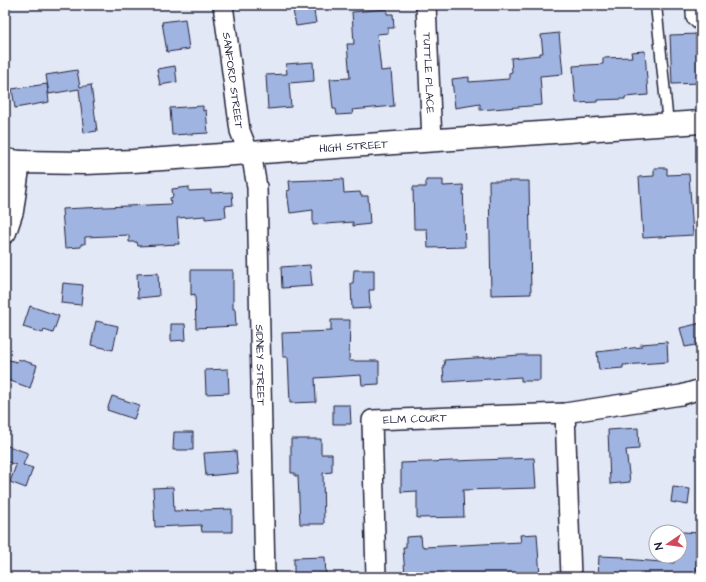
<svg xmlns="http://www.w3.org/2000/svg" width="706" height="582" viewBox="0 0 706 582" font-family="'Architects Daughter',sans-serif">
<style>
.building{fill:#a0b4e2;stroke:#22223b}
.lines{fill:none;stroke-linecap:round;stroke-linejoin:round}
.service-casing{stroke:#22223b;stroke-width:13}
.minor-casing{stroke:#22223b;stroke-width:22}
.secondary-casing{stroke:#22223b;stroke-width:25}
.primary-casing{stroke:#22223b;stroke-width:25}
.service{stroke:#fff;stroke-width:10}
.minor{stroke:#fff;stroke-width:19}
.secondary{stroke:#fff;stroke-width:22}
.primary{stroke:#fff;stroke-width:22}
.labels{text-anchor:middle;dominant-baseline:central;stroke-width:4;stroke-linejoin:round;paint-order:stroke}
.street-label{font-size:11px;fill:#22223b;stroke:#fff}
</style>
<rect width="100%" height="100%" fill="#e2e8f6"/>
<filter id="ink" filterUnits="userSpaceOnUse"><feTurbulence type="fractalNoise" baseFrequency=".025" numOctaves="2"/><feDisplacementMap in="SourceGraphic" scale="8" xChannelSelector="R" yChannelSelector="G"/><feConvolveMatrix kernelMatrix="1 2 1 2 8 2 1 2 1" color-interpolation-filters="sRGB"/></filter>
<g filter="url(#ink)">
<path class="building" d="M292,5H313L316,23L296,26Z
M387,9V14H393L394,28H388V33L377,34L381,71L391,70L394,106L352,110L353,114L337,115L336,109H333L330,79L350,78L347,44H354L352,12Z
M185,19L189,49L167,52L162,22Z
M559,33L563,74L540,76L542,105L480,110V104L455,108L452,79L469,77V82L509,79V73L512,72L511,58L540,55V53H543L541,35Z
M699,34L701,83L672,84L670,35Z
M645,51L648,95L625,97V99L597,100V102L576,103L573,66L603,64V58L632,57L631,52Z
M313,62L314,81L289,83L291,107L268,109L266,75L287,74L286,64Z
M175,66L177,82L160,85L157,69Z
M77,70L80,87L91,85L97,131L84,133L79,89L49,94L46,75Z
M47,84L49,102L15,108L12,89Z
M203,106V111L206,110L208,133L172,135L170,108Z
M654,168H667V175L689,174L693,235L643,238L639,177L654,176Z
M343,179L344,193L360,192L361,196H368L370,224L353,226V222L313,225V210L290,213L287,191L290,190L289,181Z
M426,180H443V186L463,185L465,247L428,248L427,229H414L413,187H426Z
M489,181H529L531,294L491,295Z
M189,187V191L211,190V193L232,192L233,205L225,206L226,217L205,219V216L177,218L179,244L138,246L137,242H129V235L85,237V244H81V247L65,248L62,209L171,204L170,198L173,197L172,189Z
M310,265L312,286L282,288L281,267Z
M191,270H233V309H235L236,326L196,328L195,294L191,295Z
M354,270H374V290H369L370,308L352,309L351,283H353Z
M158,273L159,296L138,298L137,274Z
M63,283L83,285L81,305L61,303Z
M30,306L59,316L53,333L44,330L43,333L23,327Z
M331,320H350L349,361H379V384L362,385L361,375L315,378L316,402L290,403L288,357H283L282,333L331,331Z
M96,321L118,326L113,350L91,345Z
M701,323V344L685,347L680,328Z
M171,324H185L186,340L171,341Z
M667,342L668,362L623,365V368L599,370L597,352L641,347V344Z
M521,355H540V381H521V377L444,382L443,365H445L444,360Z
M5,359L17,362L18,359L37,365L30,388L5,379Z
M228,369L229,393L206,394L205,370Z
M112,396L139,405L134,419L107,410Z
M333,405H350L351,424H333Z
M638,428L639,449L626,450L630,482L610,484L608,430Z
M174,432H193V450H173Z
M291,439H321V454H332V472L323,473L324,524H300L298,476H295V473H291Z
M5,445L28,453L23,465L33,468L26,488L10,482L16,465L5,461Z
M236,451L238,473L206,476L204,453Z
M534,458L536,488L463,490L464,517L417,518V491L401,492V463Z
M173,487L174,511L232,509V532H202L201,525L155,527L153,488Z
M673,487L690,489L688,505L671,502Z
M682,532L701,533V552L698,551L696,577H598L599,556L624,557V559L674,563V556H680Z
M537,534L540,577H405L403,547H406V537L421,536L422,546L425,547L521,542L520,535Z
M325,557L326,577H294V558Z"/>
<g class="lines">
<defs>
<path id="service" d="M656,5L668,124
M691,5L692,19L701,27"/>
<g id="minor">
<path id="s1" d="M223,5L240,131L253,164L257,187L265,577"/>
<path id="s2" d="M426,5L432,141"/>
<path d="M565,413L571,577"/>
<path id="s3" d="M376,577L372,420L565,413L681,395L701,389"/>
</g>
<g id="secondary">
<path id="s4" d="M19,162L85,163L133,161L701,122"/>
</g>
<path id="primary" d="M5,160L19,162L12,211L5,232"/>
</defs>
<use href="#service" class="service-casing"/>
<use href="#minor" class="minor-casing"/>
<use href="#secondary" class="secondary-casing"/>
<use href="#primary" class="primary-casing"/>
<use href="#service" class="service"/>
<use href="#minor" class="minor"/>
<use href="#secondary" class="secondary"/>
<use href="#primary" class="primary"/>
</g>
</g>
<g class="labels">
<g class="street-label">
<text stroke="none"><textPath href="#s2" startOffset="68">TUTTLE PLACE</textPath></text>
<text stroke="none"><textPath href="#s1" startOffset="76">SANFORD STREET</textPath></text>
<text stroke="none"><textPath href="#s4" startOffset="335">HIGH STREET</textPath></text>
<text stroke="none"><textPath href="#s1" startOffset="364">SIDNEY STREET</textPath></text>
<text stroke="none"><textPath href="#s3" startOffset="200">ELM COURT</textPath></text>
</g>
</g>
<rect width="706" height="582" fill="none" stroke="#fff" stroke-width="20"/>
<rect x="10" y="10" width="686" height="562" fill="none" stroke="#22223b" stroke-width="1.5" filter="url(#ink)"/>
<g transform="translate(668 544) rotate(257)"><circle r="19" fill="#ffffff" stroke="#a7a7b1"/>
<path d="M0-3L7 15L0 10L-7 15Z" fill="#d1495b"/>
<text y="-6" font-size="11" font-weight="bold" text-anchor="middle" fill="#22223b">N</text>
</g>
</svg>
